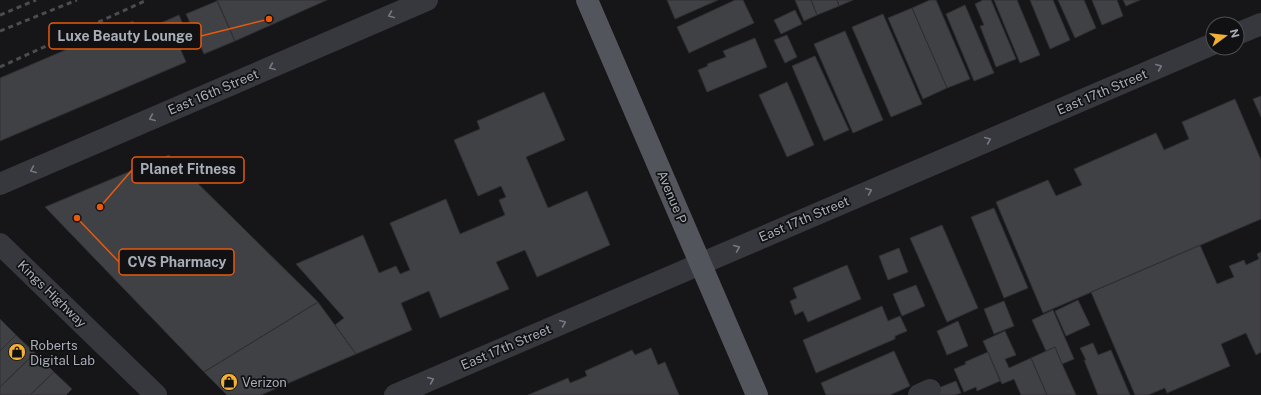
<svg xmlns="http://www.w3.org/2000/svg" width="1261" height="395" viewBox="0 0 1261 395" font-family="'Public Sans',sans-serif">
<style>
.building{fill:#404145;stroke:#303034}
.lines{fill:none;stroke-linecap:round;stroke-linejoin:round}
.minor{stroke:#37383d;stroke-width:22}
.major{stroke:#53555c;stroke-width:22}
.rail{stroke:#4a4c52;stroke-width:3;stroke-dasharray:5 4;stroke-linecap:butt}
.oneway{stroke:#757881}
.labels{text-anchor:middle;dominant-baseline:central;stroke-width:3.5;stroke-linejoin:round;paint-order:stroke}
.street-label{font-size:13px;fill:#a8adb8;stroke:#111113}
.poi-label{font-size:13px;fill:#a8adb8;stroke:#111113;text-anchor:start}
.leader{fill:none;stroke:#e8590c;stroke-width:1.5}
.callout-dot{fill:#e8590c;stroke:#111113;stroke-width:1.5}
.callout{fill:#111113;stroke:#e8590c;stroke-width:1.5}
.callout-label{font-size:14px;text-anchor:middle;font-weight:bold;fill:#a8adb8}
</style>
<rect width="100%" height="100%" fill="#161618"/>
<path class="building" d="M217,0H327L235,41Z
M667,0H718L675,19Z
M735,0H743L754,23L689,53L677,27Z
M795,0H811L817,15L804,21Z
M811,0H837L839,6L817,15Z
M837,0H853L839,6Z
M930,0H936L970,79L947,88L912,8Z
M983,0H991L1016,59L996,67L980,26L984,25L975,4Z
M994,0H1017L1040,55L1020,63Z
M1030,0H1053L1070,40L1050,49Z
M1058,0H1084L1096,28L1075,38Z
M1092,0H1117L1123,16L1102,25Z
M1123,0H1140L1126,6Z
M217,1L235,41L204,54L186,14Z
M965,5L994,73L974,81L946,14Z
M912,8L947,88L923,99L888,18Z
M795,10L802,24L781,34L774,20Z
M883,14L922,104L891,117L852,27Z
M179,15L184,27L180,29L186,45L180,48L186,62L0,141V78L133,21L138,33Z
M845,31L883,120L853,133L814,44Z
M787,35L797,57L785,63L774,40Z
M755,38L767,67L707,92L698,70L708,66L707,64L726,57L723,51Z
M815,56L849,130L824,141L792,66Z
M787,82L814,145L787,157L759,95Z
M544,92L565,140L526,157L548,208L587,191L610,245L537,277L525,250L496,262L509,289L440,318L429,291L401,303L412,330L356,354L335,325L344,318L296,264L363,235L379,273L396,266L400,274L410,270L390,223L446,199L460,234L505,215L499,200L506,197L501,186L478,196L454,140L480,129L477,121Z
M1261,96V117L1253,99Z
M1235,99L1261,160V219L1043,313L996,202L1048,180L1056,196L1082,185L1074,169L1156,133L1164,150L1189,139L1182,122Z
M169,155L318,302L204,372L45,207Z
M994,208L1028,288L1004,298L971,217Z
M942,225L978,308L947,322L910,238Z
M1200,245L1217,284L1234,277L1229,266L1244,260L1246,265L1259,259L1257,254L1261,252V352L1256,355L1246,333L1221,344L1230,366L1167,393L1165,388L1148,395H1135L1091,292Z
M899,248L908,272L888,280L879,256Z
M847,265L861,299L808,322L803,311L795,315L790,301L797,298L793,288Z
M916,285L925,306L902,316L893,294Z
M1078,300L1090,325L1066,336L1055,311Z
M1004,301L1014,326L994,334L984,309Z
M318,302L356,354L261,395H227L204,372Z
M882,306L888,321L900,316L907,331L895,336V339L816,373L803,340Z
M1053,310L1074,359L1062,364L1055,347L1046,351L1032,320Z
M0,319L16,335L0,351Z
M958,321L968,346L947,355L937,331Z
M1005,331L1016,355L1005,359L1009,368L1031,358L1047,395H1021L1014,379L1002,384L983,341Z
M16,335L35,353L0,387V351Z
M1093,343L1098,355L1111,350L1130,395H1098L1084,360H1086L1080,348Z
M1055,347L1062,364L1076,395H1047L1031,358Z
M651,348L658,365L665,362L679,395H528L568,378L570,383L587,376L585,371L632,350L635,355Z
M894,351L910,386L890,395H826L821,383Z
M988,352L1000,381L977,391L976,387L964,392L954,369L966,364L965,362Z
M35,353L54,372L30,395H0V387Z
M54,372L72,389L66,395H30Z
M956,381L961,393L955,395H935L933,390Z"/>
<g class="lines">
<path class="minor" d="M1237,34L1261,24
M0,184L427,0
M0,244L156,395
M395,395L1213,44
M919,395L930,390"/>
<path class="major" d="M587,0L757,395"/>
<path class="rail" d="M0,15L36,0
M0,31L77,0
M0,67L147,0"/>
</g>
<defs><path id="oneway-chevron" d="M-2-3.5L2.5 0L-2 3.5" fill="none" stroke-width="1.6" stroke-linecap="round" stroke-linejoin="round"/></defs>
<g class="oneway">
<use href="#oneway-chevron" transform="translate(391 15) rotate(157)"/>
<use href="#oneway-chevron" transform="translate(272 67) rotate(157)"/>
<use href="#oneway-chevron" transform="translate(1159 67) rotate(-23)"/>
<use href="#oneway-chevron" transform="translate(152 118) rotate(157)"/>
<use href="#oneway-chevron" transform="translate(988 140) rotate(-23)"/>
<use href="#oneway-chevron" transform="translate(33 170) rotate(157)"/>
<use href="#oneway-chevron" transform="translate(869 191) rotate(-23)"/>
<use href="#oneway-chevron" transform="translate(737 248) rotate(-23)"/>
<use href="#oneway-chevron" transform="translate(563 323) rotate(-23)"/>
<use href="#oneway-chevron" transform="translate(431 380) rotate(-23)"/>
</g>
<defs>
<symbol id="shop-disc" viewBox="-11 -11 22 22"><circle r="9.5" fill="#f2b134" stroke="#111113"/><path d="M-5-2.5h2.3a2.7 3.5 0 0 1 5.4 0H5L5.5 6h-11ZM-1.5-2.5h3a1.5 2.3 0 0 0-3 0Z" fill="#111"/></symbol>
</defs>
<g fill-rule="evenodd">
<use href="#shop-disc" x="7" y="342" width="20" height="20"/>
<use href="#shop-disc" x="219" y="372" width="20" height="20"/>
</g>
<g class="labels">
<g class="street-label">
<text transform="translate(213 92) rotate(-23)">East 16th Street</text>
<text transform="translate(1102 92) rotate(-23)">East 17th Street</text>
<text transform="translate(672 197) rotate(67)">Avenue P</text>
<text transform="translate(804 219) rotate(-23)">East 17th Street</text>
<text transform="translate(52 294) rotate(44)">Kings Highway</text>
<text transform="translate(506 347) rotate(-23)">East 17th Street</text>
</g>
<g class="poi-label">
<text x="30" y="345">Roberts<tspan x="30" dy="15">Digital Lab</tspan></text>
<text x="242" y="382">Verizon</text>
</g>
</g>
<path class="leader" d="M269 19L201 36M100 207L132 170M77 218L119 262"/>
<g class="callout-dot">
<circle cx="269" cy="19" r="4"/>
<circle cx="100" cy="207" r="4"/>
<circle cx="77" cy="218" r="4"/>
</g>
<g class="callout">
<rect x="49" y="23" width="152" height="26" rx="4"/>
<rect x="132" y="157" width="112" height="26" rx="4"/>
<rect x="119" y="249" width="115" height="26" rx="4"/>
</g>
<g class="callout-label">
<text x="125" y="41">Luxe Beauty Lounge</text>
<text x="188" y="174">Planet Fitness</text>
<text x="177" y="267">CVS Pharmacy</text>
</g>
<g transform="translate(1225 36) rotate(75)"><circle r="19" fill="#111113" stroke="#4d4f55"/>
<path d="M0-3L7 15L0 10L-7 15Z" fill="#f2b134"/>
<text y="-6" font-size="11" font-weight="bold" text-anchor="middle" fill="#a8adb8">N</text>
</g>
</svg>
